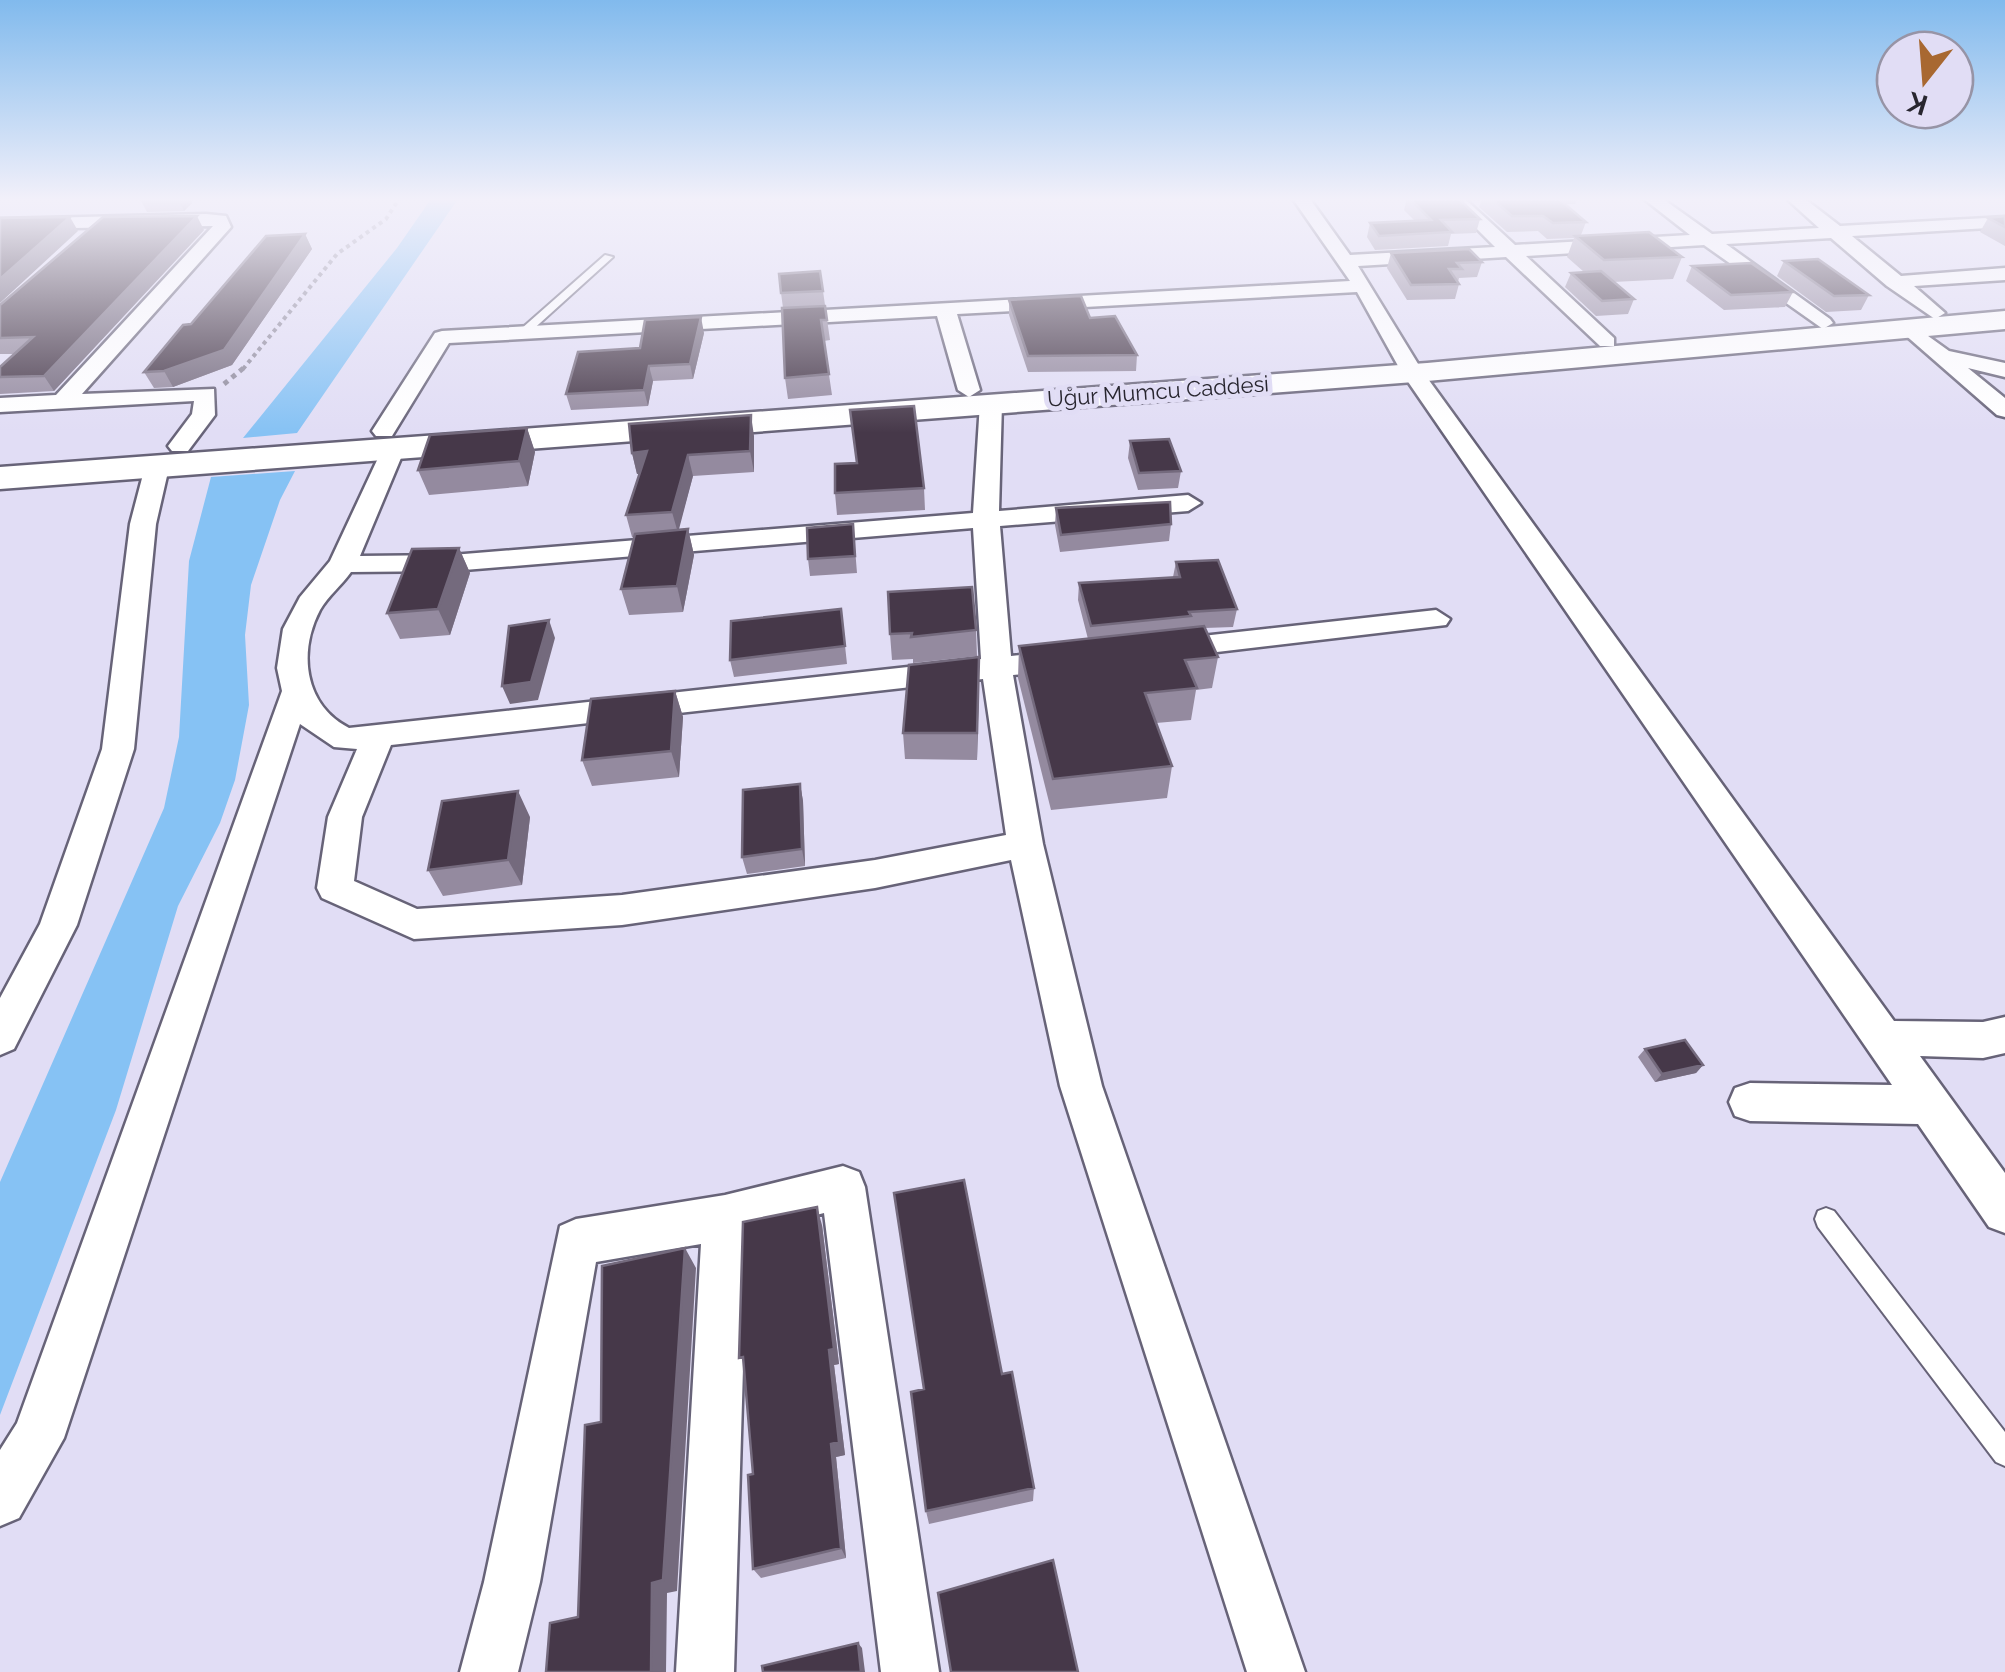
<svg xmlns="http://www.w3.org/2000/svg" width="2005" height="1672" viewBox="0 0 2005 1672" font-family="Raleway,sans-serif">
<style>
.water{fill:#86c2f4}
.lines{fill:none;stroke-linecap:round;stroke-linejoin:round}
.lane-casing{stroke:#676378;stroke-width:4}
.street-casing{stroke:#676378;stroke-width:5}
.secondary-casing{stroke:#676378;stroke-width:5}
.path-far1{stroke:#8d899b;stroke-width:4;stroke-dasharray:4 4;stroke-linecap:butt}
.path{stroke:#8d899b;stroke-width:5;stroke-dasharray:5 5;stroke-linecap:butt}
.lane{fill:#fff;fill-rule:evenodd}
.street{fill:#fff;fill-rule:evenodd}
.secondary{fill:#fff;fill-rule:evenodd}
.wall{fill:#948a9f}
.shaded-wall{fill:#746a7d}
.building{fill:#463849;stroke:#746a7d;stroke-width:2.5}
.labels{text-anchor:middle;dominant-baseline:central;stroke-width:10;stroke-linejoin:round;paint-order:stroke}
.far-street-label{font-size:22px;fill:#28262f;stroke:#e1ddf5}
</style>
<rect width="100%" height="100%" fill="#e1ddf5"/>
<path class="water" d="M431,199H458L297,433L243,438L397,248Z
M295,471L280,500L251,585L245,635L249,705L235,780L220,823L178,906L116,1110L0,1415V1182L164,808L179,737L189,561L211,477Z"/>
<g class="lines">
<defs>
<path id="lane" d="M605,255L613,257L529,333H521V329Z
M1826,1208L1834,1211L2005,1432V1466L1996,1462L1818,1227L1815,1219L1818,1211Z"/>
<path id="street" d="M1293,199H1310L1350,255L1495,247L1447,199H1465L1515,245L1690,235L1644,199H1663L1712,234L1819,228L1787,199H1805L1840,226L2005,217V227L1852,236L1901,276L2005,268V280L1914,286L1945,313L1935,319L1887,286L1831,238L1726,244L1830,319L1833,323L1823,329L1704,245L1526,256L1614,338V346H1600L1506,257L1358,266L1423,372L1894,1021L1983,1022L2005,1017V1053L1983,1058L1920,1056L2005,1173V1233L1989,1227L1918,1124L1750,1121L1735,1116L1729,1102L1735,1088L1750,1083L1892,1085L1402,373L1357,292L957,314L980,390L969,397L958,390L937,316L449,343L392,436H376L372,431L435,333L442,331L1350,281Z
M206,214L226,216L231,227L82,394L214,389L215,415L188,451H172L168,446L192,414L194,401L0,412V398L56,395L213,226L0,229V219Z
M1910,323L1949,351L2005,363V377L1968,368L2005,398V417L1997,415L1903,333L1900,329Z
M991,396L1002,403L999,511L1188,495L1201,503L1188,511L1000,526L1011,656L1065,650L1080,660L1065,670L1013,675L1043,844L1102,1086L1305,1672H1247L1060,1086L1011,860L875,888L622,925L414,939L322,898L317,888L328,817L357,749L334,747L300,724L64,1438L19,1518L0,1526V1450L17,1423L282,691L277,668L283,629L300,597L330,561L386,441H402L406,446L360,556L452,555L973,513L980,403ZM973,528L981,659L349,728C304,705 298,652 320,610C328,596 342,585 351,572L452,571ZM983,679L1006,835L875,860L622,895L417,909L354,881L362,817L391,745Z
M158,456L170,463L156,524L134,749L77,925L14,1049L0,1055V998L40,924L102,749L130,524L146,463Z
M1436,610L1450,619L1446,625L1166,658L1151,649L1166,640Z
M843,1166L859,1172L865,1187L939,1672H881L824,1213L747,1233L734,1672H676L701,1244L596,1262L540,1582L518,1672H460L484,1582L560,1226L576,1219L725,1195Z"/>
<path id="secondary" d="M2005,311V329L1427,381L0,489V467L1427,363Z"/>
</defs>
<use href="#lane" class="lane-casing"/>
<use href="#street" class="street-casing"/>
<use href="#secondary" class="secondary-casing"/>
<path class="path-far1" d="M243,369L337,254L386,219L399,199"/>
<path class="path" d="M224,384L246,366"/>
<use href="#lane" class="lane"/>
<use href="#street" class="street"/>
<use href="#secondary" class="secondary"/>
</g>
<path class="wall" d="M140,199H190L192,203L184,211L147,212Z
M1407,199H1459L1480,219L1476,233L1451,234L1448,246L1375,250L1367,237L1370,223L1415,221L1404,210Z
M1482,199H1577L1575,204H1565L1586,222L1581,235L1682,257L1673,279L1613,282L1634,299L1628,314L1596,316L1565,287L1571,273L1584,272L1567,257L1574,238L1547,239L1538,231L1507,232L1479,207Z
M2005,216V246L1980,232L1988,218Z
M204,230L54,391L0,394V367L15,354H0V305Z
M305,234L312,249L232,365L173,387L154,388L144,372L191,324Z
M1391,253L1482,262L1477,277L1459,278L1458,282L1459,284L1455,299L1407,300L1387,268Z
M1784,261L1869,295L1861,310L1826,312L1777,276Z
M1692,266L1793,292L1785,307L1724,310L1686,281Z
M823,291L830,340L824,341L832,395L788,399L785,378L783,308L781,293Z
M1009,300L1090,318L1137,355L1136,371L1028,372L1009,315Z
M704,333L693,379L653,381L648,406L571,410L566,394L640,348Z
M527,428L535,452L528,486L429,495L418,470Z
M754,436V472L693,476L678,530L688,529L694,555L683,612L629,615L621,589L634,537H632L626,515L640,474H637L632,453Z
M1130,441L1181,471L1178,488L1138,490L1128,458Z
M924,488L925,510L837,515L835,493Z
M1056,508L1171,524L1169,541L1060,552L1055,525Z
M853,524L857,573L810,576L808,559Z
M459,548L470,573L450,635L400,639L387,613Z
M1176,562L1237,609L1233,627L1205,628L1218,657L1212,688L1196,690L1191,720L1156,723L1172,766L1167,798L1051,810L1018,678L1019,646L1088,639L1078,600L1079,583L1173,577Z
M841,609L847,664L734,677L730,660Z
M976,630L977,656L913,663V659L892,660L890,634Z
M979,683L977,760L905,759L903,733Z
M675,691L683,717L679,777L592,786L582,760Z
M800,784L803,801L805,866L747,874L742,857Z
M530,817L522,885L443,896L428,870Z
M1645,1049L1703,1065L1696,1073L1655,1082L1638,1057Z
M822,1225L839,1364L834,1365L845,1455L836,1457L846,1558L761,1578L753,1569V1474L743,1366Z
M1034,1488L1033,1501L929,1524L926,1511Z"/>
<path class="shaded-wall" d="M178,199H190L192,203L184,211Z
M197,216L204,230L54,391L44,376Z
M70,217L78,231L0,303V279Z
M305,234L312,249L232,365L173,387L164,371Z
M701,317L704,333L693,379L690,364Z
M649,366L653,381L648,406L644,390Z
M751,415L754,436V472L750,451Z
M527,428L535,452L528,486L519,461Z
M647,451L652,472L637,474L632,453Z
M688,455L693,476L678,533L672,512Z
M688,529L694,555L683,612L677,586Z
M459,548L470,573L450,635L438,609Z
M549,620L555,638L538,700L510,704L502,686Z
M979,657V683L977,760V733Z
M675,691L683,717L679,777L671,751Z
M800,784L803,801L805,866L802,849Z
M518,791L530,817L522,885L508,860Z
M1703,1065L1696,1073L1655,1082L1662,1074Z
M817,1207L822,1225L839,1364L834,1365L845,1455L836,1457L846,1558L841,1548L831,1444Z
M685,1248L696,1268L677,1591L667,1593L666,1672H651L652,1583Z
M858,1643L862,1648L865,1672H861Z"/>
<path class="building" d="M1410,199H1459L1480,219L1441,220L1452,232L1379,236L1370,223L1431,220Z
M1492,199H1559L1586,222L1553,223L1543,216H1512Z
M197,216L44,376L0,377V367L33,337L0,338V305L103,217Z
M2005,216V227L1988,218Z
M70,217L0,279V218Z
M1649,232L1682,257L1604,260L1575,236Z
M305,234L224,350L164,371L144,372L183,325L191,324L266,236Z
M1469,249L1482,262L1457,263L1462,269H1449L1459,284L1411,285L1391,253Z
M1818,259L1869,295L1834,296L1784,261Z
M1751,263L1793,292L1731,295L1692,266Z
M820,271L823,291L781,293L779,274Z
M1601,271L1634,299L1602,301L1571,273Z
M1081,296L1090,318L1115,316L1137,355L1028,356L1009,300Z
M825,306L827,320H821L829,374L785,378L782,308Z
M701,317L690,364L649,366L644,390L566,394L578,352L640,348L645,320Z
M914,406L924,488L835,493V464L857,463L850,410Z
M751,415L750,451L688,455L672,512L626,515L647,451L632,453L629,424Z
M527,428L519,461L418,470L430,435Z
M1169,439L1181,471L1139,473L1130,441Z
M1170,502L1171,524L1061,535L1056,508Z
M853,524L855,556L808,559L807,528Z
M688,529L677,586L621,589L635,534Z
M459,548L438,609L387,613L412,549Z
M1218,560L1237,609L1189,612L1191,616L1091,626L1079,583L1180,577L1176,562Z
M972,587L976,630L911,637L912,633L890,634L888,592Z
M841,609L845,646L730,660L731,621Z
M549,620L531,682L502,686L509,626Z
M1204,626L1218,657L1185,660L1197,688L1145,693L1172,766L1053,779L1019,646Z
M979,657L977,733H903L909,665Z
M675,691L671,751L582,760L591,699Z
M800,784L802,849L742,857L743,790Z
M518,791L508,860L428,870L442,801Z
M1685,1040L1703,1065L1662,1074L1645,1049Z
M964,1180L1002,1374L1012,1372L1034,1488L926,1511L911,1392L924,1389L894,1193Z
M817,1207L834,1349L829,1350L839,1442L831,1444L841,1548L753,1569L748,1475L753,1474L743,1357L739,1358L743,1222Z
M685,1248L663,1580L652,1583L651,1672H546L550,1623L578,1617L585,1425L601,1422L602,1266Z
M1053,1560L1078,1672H951L938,1593Z
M858,1643L861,1672H763L762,1666Z"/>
<linearGradient id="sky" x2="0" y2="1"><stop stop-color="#81baed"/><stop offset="0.46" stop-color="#f2f0fa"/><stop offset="1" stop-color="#f2f0fa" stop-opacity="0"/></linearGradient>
<rect width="2005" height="433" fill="url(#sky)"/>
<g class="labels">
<g class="far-street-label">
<text transform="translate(1158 391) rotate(-4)">Uğur Mumcu Caddesi</text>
</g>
</g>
<g transform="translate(1925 80) rotate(197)"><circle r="48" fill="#e1ddf5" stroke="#9794a6" stroke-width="2.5"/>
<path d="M0-8L18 38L0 25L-18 38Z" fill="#a86831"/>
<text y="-15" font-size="28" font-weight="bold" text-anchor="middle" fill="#28262f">K</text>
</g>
</svg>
